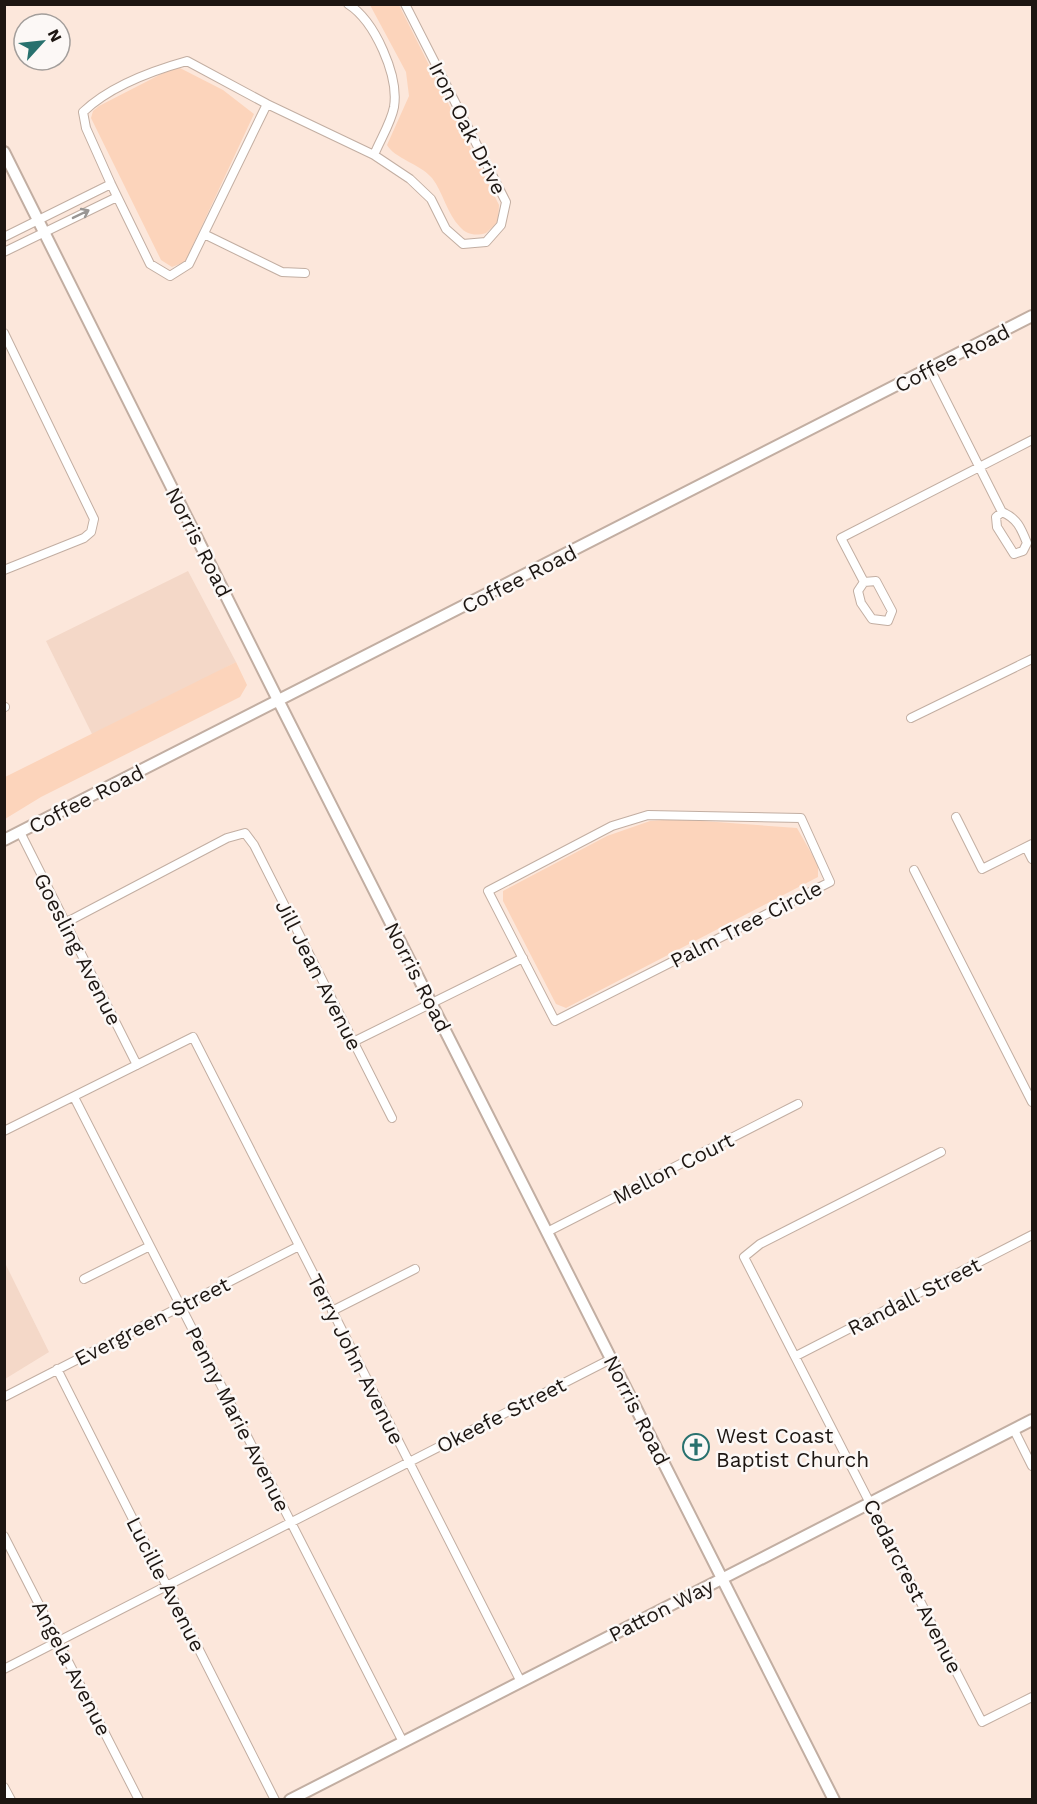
<svg xmlns="http://www.w3.org/2000/svg" width="1037" height="1804" viewBox="0 0 1037 1804" font-family="'Work Sans',sans-serif">
<style>
.built{fill:#f4d8c8}
.green{fill:#fcd4bb}
.lines{fill:none;stroke-linecap:round;stroke-linejoin:round}
.street-casing{stroke:#c2aea2;stroke-width:10}
.secondary-casing{stroke:#c2aea2;stroke-width:14}
.street{stroke:#fff;stroke-width:8}
.secondary{stroke:#fff;stroke-width:10}
.oneway{stroke:#999694}
.labels{text-anchor:middle;dominant-baseline:central;stroke-width:5;stroke-linejoin:round;paint-order:stroke}
.street-label{font-size:21px;fill:#1d1612;stroke:#fcf8f6}
.poi-label{font-size:21px;fill:#1d1612;stroke:#fcf8f6;text-anchor:start}
</style>
<rect width="100%" height="100%" fill="#fce7db"/>
<path class="built" d="M188,571L236,662L94,738L46,641Z
M4,1261L49,1352L5,1379H4Z"/>
<path class="green" d="M370,5H399L499,205L498,222L486,233C476,236 467,235 460,227C447,214 443,192 432,178C420,164 394,158 387,145L409,96L406,72Z
M180,68L223,90L254,114L185,262L172,267L161,260L91,118L93,111L99,106L171,69Z
M236,662L247,685L240,697L41,797L5,819V777Z
M676,819L797,828L818,865V877L566,1008L556,1004L503,901V891L607,836L650,821Z"/>
<g class="lines">
<defs>
<path id="street" d="M348,4C375,21 399,76 394,107C391,123 380,140 374,155
M267,104L189,264L170,276L150,264L111,184L86,128L83,112C110,86 151,71 187,61L267,104L374,155L410,179L431,199L446,229L463,244L486,242L501,225L506,202L405,4
M204,234L282,272L305,273
M4,237L111,184
M4,252L117,197
M4,333L94,519L91,532L84,538L4,570
M930,369L1002,512C1017,518 1021,528 1027,543L1023,551L1014,554L997,527L996,517L1002,512
M864,582L858,591L861,603L872,619L888,621L892,611L876,581L864,582L841,538L1032,440
M4,707H5
M911,718L1032,659
M648,815L801,818L830,882L555,1021L488,891L612,826Z
M956,817L982,869L1032,844
M20,832L137,1065
M1026,847L1032,859
M914,870L1032,1102
M65,923L227,838L245,833L254,845L392,1118
M353,1042L523,958
M74,1097L403,1742
M4,1131L193,1037L521,1682
M941,1152L760,1244L744,1257L982,1722L1032,1697
M547,1232L798,1104
M84,1279L150,1246
M332,1311L415,1269
M796,1356L1032,1235
M57,1369L275,1800
M4,1397L299,1246
M1014,1430L1032,1466
M4,1536L139,1800
M4,1669L611,1359
M4,1787L11,1800"/>
<path id="secondary" d="M4,152L279,702L834,1800
M4,840L1032,316
M290,1800L1032,1420"/>
</defs>
<use href="#street" class="street-casing"/>
<use href="#secondary" class="secondary-casing"/>
<use href="#street" class="street"/>
<use href="#secondary" class="secondary"/>
</g>
<defs><path id="oneway-shaft" d="M-6 0H5M1.5-3L5.5 0L1.5 3" fill="none" stroke-width="1.6" stroke-linecap="round" stroke-linejoin="round" transform="scale(1.5)"/></defs>
<use class="oneway" href="#oneway-shaft" transform="translate(81 214) rotate(-26)"/>
<defs>
<symbol id="church-ring" viewBox="-11 -11 22 22"><circle r="9.5" fill="#fcf8f6" stroke="#28716e" stroke-width="1.5"/><path d="M-1.2-6h2.4v3.5h3.3v2.4h-3.3V6h-2.4V-.1h-3.3v-2.4h3.3Z" fill="#28716e"/></symbol>
</defs>
<g fill-rule="evenodd">
<use href="#church-ring" x="681" y="1432" width="30" height="30"/>
</g>
<g class="labels">
<g class="street-label">
<text transform="translate(468 128) rotate(63)">Iron Oak Drive</text>
<text transform="translate(952 358) rotate(-27)">Coffee Road</text>
<text transform="translate(199 542) rotate(63)">Norris Road</text>
<text transform="translate(519 579) rotate(-27)">Coffee Road</text>
<text transform="translate(86 799) rotate(-27)">Coffee Road</text>
<text transform="translate(746 924) rotate(-27)">Palm Tree Circle</text>
<text transform="translate(78 949) rotate(63)">Goesling Avenue</text>
<text transform="translate(319 975) rotate(63)">Jill Jean Avenue</text>
<text transform="translate(418 977) rotate(63)">Norris Road</text>
<text transform="translate(673 1168) rotate(-27)">Mellon Court</text>
<text transform="translate(914 1296) rotate(-27)">Randall Street</text>
<text transform="translate(152 1321) rotate(-27)">Evergreen Street</text>
<text transform="translate(356 1359) rotate(63)">Terry John Avenue</text>
<text transform="translate(637 1410) rotate(63)">Norris Road</text>
<text transform="translate(501 1415) rotate(-27)">Okeefe Street</text>
<text transform="translate(238 1419) rotate(63)">Penny Marie Avenue</text>
<text transform="translate(166 1584) rotate(63)">Lucille Avenue</text>
<text transform="translate(913 1586) rotate(63)">Cedarcrest Avenue</text>
<text transform="translate(661 1610) rotate(-27)">Patton Way</text>
<text transform="translate(72 1668) rotate(63)">Angela Avenue</text>
</g>
<g class="poi-label">
<text x="716" y="1435">West Coast<tspan x="716" dy="24">Baptist Church</tspan></text>
</g>
</g>
<rect width="1037" height="1804" fill="none" stroke="#1d1612" stroke-width="12"/>
<g transform="translate(42 42) rotate(63)"><circle r="28" fill="#fcf8f6" stroke="#a39e9b" stroke-width="1.5"/>
<path d="M0-4.5L10 22L0 15L-10 22Z" fill="#28716e"/>
<text y="-9" font-size="16" font-weight="bold" text-anchor="middle" fill="#1d1612">N</text>
</g>
</svg>
